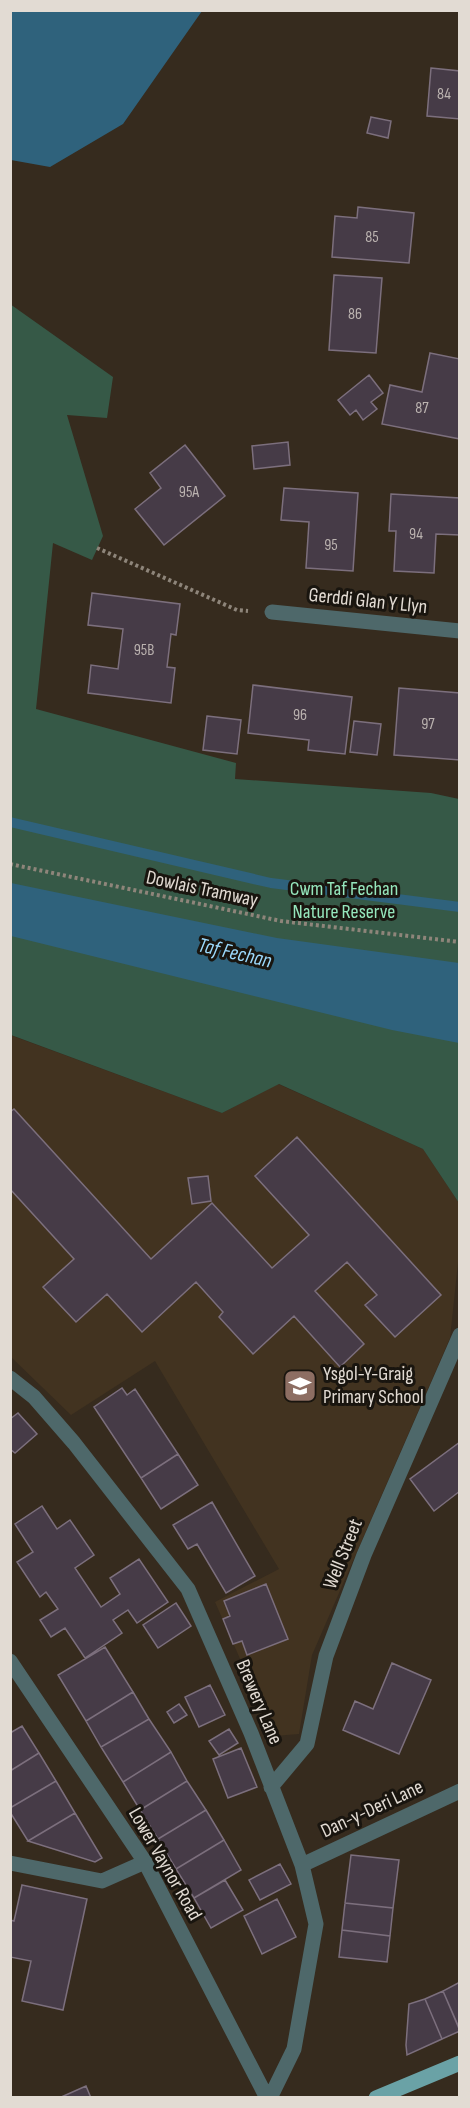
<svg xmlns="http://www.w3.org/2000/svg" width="470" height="2108" viewBox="0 0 470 2108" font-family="'Sofia Sans Condensed',sans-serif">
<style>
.built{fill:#423320}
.green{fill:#365947}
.water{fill:#2f627c}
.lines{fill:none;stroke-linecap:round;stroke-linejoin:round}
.stream{stroke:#2f627c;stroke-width:10}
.building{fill:#463b47;stroke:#7c6f7d;stroke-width:1.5}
.path{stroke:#8e857a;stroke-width:4;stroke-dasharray:3 3;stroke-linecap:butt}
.minor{stroke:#4e686a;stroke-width:15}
.primary{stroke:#6aa2a6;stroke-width:15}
.labels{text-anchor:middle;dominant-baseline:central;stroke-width:6;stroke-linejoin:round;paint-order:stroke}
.number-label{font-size:16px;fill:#bbb3b0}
.street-label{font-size:20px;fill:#e2dbd3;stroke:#19150f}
.park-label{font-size:20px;fill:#95e6bc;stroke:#19150f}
.poi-label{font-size:20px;fill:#e2dbd3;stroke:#19150f;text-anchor:start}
.water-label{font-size:21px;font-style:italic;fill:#9cdafd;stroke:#19150f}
</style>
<rect width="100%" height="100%" fill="#362b1e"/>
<path class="built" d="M10,1035L222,1113L278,1084L423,1149L459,1203V1253L450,1338L312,1655L299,1734L274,1736L215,1602L279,1569L155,1361L71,1415L11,1357Z"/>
<path class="green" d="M10,304L113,377L107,418L67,415L103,536L92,560L53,543L36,709L236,763L235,779L431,793L459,799V1203L423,1149L279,1084L222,1113L11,1035Z"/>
<path class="water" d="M10,11L11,10L202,11L123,124L50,167L11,160Z
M11,883L277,938L459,963V1043L392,1030L11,936Z"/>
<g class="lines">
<path class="stream" d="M10,822L271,883L460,907"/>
</g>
<path class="building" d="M431,68L460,71V119L427,116Z
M371,117L391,121L388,138L367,133Z
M358,207L414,213L409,263L332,257L335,216L357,218Z
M334,275L382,278L376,353L329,350Z
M430,353L460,359V439L382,424L390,385L422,392Z
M369,375L383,393L371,402L377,409L363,420L356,410L350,415L338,400Z
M288,442L290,465L254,469L252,446Z
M185,445L225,496L164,545L135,509L161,488L150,473Z
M284,488L358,493L353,571L306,568L309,522L281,520Z
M391,494L460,498V535L436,534L434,573L394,571L396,531H389Z
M92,593L180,604L176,635L171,634L167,667L175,668L171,703L88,693L91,665L118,669L123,629L88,625Z
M253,685L352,697L345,754L308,750L309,740L248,733Z
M399,688L460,693V760L394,755Z
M207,716L241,720L237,754L203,750Z
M354,721L381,724L377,755L350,752Z
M14,1109L151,1259L212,1203L272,1268L309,1235L255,1176L297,1137L441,1295L395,1337L365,1305L377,1295L347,1262L315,1291L364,1344L340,1367L294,1316L253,1354L219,1317L223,1312L196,1282L142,1332L107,1294L76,1322L43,1287L74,1259L10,1189V1112Z
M208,1176L211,1201L192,1204L188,1178Z
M122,1388L127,1395L135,1389L178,1454L141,1478L94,1407Z
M18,1413L37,1434L15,1453L10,1449V1419Z
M460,1442V1491L434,1511L410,1479Z
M178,1454L198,1485L161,1509L141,1478Z
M212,1502L255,1576L226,1593L197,1544L188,1549L173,1525Z
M42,1506L57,1529L70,1520L94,1555L75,1568L101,1607L120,1594L110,1578L139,1559L168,1602L137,1623L128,1610L113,1620L122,1633L85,1658L65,1628L51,1637L40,1620L58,1609L46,1592L40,1597L17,1562L33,1552L15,1524Z
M266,1584L288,1639L247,1655L242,1641L233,1644L223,1619L230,1616L224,1601Z
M176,1603L191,1626L158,1648L143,1625Z
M105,1647L133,1692L86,1721L58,1675Z
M392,1663L431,1680L399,1754L343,1730L355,1701L373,1709Z
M210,1685L225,1715L199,1727L185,1697Z
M133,1692L149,1719L101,1747L86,1721Z
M179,1704L187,1715L174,1723L167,1712Z
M149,1719L171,1752L123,1782L101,1747Z
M22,1726L39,1753L10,1771V1733Z
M229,1729L238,1743L219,1755L209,1741Z
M241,1748L257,1787L228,1798L213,1759Z
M171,1752L187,1781L140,1810L123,1782Z
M39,1753L56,1781L10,1808V1771Z
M56,1781L75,1813L28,1841L10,1812V1808Z
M187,1781L206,1810L158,1839L140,1810Z
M206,1810L224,1840L176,1869L158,1839Z
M75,1813L102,1858L95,1862L28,1841Z
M224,1840L241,1870L194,1898L176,1869Z
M351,1855L399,1860L393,1908L345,1903Z
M280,1864L291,1884L260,1900L249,1880Z
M225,1880L243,1910L211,1928L194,1898Z
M22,1885L87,1899L63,2010L22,2001L31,1961L10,1957V1920L14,1921Z
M277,1899L296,1937L262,1954L244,1916Z
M345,1903L393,1908L390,1936L342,1930Z
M342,1930L390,1936L387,1962L339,1957Z
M460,1982V2030L443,1991Z
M443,1991L460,2031L442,2039L425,1999Z
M425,1999L442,2039L407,2055L406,2045L409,2004Z
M86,2086L91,2098H59Z"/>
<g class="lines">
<path class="path" d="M97,548L237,610L248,611
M10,864L281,921L460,942"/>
<path class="minor" d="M272,612L460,631
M10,1378L34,1397L74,1443L188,1589L251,1733L302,1865L316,1924L294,2049L270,2098
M10,1661L145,1862L267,2098
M271,1787L307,1744L326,1656L364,1555L460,1335
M10,1863L102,1881L145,1862
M302,1865L460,1791"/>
<path class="primary" d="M376,2098L460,2063"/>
</g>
<defs>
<symbol id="school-square" viewBox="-11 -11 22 22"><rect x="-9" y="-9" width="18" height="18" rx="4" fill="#8d6e63" stroke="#19150f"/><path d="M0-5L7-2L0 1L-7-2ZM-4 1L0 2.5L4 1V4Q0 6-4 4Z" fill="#fff"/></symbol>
</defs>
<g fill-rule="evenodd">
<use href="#school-square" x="281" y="1367" width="38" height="38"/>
</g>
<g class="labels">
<g class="number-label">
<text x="444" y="94">84</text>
<text x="372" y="237">85</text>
<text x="355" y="314">86</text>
<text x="422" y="408">87</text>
<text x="189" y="492">95A</text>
<text x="416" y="534">94</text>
<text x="331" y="545">95</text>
<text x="144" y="650">95B</text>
<text x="300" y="715">96</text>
<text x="428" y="724">97</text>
</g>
<g class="street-label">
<text transform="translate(368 601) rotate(6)">Gerddi Glan Y Llyn</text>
<text transform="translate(202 889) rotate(12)">Dowlais Tramway</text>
<text transform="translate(343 1554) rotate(-68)">Well Street</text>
<text transform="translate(259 1702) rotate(67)">Brewery Lane</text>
<text transform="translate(372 1809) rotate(-25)">Dan-y-Deri Lane</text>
<text transform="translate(165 1864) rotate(60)">Lower Vaynor Road</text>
</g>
<g class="park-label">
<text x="344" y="889">Cwm Taf Fechan<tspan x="344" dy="23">Nature Reserve</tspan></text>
</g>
<g class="poi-label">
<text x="323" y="1374">Ysgol-Y-Graig<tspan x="323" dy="23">Primary School</tspan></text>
</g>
<g class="water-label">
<text transform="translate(235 953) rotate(13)">Taf Fechan</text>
</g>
</g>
<rect width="470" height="2108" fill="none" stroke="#e2dbd3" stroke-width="24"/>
</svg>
